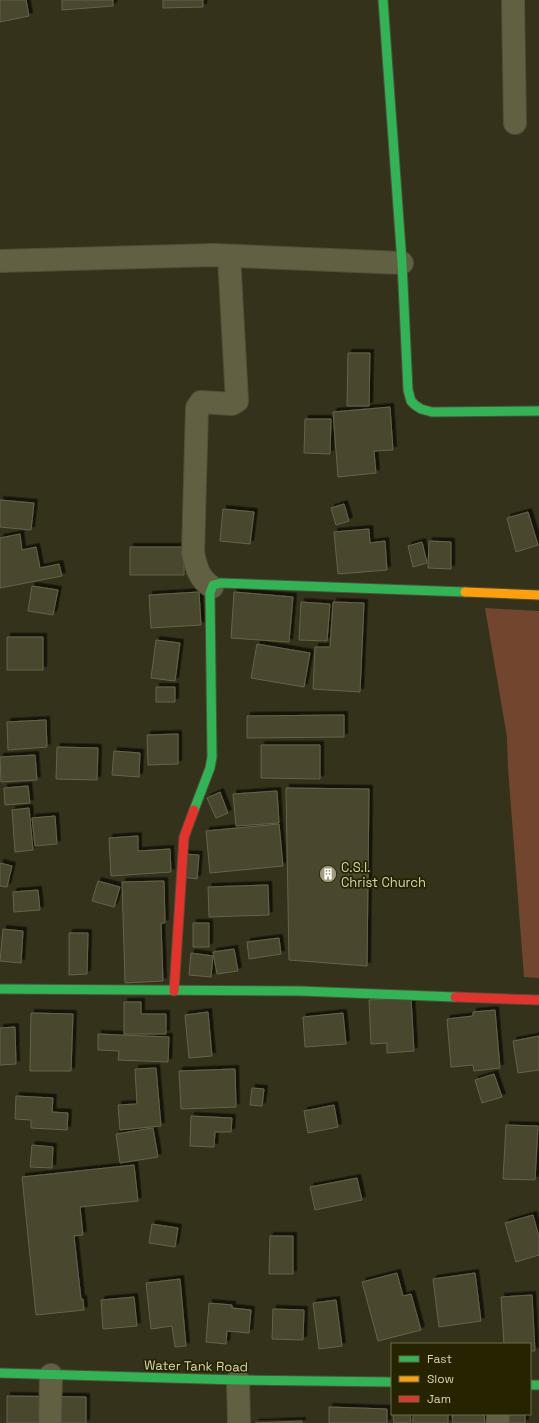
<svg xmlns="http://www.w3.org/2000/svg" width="539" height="1423" viewBox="0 0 539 1423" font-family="'Space Grotesk',sans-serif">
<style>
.green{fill:#72462e}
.building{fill:#48462f;stroke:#666449;filter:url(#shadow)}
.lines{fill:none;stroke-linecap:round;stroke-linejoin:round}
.street-casing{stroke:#504f3a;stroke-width:24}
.fast-casing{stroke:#504f3a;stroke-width:11}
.slow-casing{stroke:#504f3a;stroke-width:11}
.jam-casing{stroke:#504f3a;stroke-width:11}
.street{stroke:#626042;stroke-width:22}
.fast{stroke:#30b455;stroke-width:9}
.slow{stroke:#ff9f0a;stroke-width:9}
.jam{stroke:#e5322d;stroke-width:9}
.labels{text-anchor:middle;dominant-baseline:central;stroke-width:3.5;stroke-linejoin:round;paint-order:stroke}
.poi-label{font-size:13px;fill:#d7d5ae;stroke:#252300;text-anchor:start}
.street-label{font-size:13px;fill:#d7d5ae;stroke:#252300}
</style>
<defs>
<filter id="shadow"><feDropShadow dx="3.5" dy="-3.5" stdDeviation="0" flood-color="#0009"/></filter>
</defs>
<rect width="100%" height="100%" fill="#34321a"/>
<path class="green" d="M485,608L539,611V978L524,977L508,768L507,737Z"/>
<path class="building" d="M0,0H26L29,16L0,22Z
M62,0H113V6L62,10Z
M163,0H203V7L163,8Z
M348,353H370L369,406H347Z
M390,407L393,450L374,451L376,473L338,477L333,412Z
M305,419H331L330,454L304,453Z
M0,500L34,503L31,530L0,527Z
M344,504L349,521L336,525L331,508Z
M223,509L254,512L250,544L220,541Z
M528,512L538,545L516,552L507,518Z
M369,529L370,543L385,541L387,570L338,574L334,532Z
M20,534L22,550L36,547L40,568L59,564L62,576L0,588V538Z
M429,541L451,542V569L428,568Z
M422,542L427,563L413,567L408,546Z
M130,547H184V575H130Z
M32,586L58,590L53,615L28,611Z
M199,592L201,625L151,628L149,595Z
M234,592L293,597L289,642L231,638Z
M301,602L330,604L327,641L299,640Z
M333,602L364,603L360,692L313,689L315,647H330Z
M7,637H43V670H7Z
M156,640L180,643L175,681L151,678Z
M257,644L310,653L304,687L251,678Z
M156,687H175V702H156Z
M344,715V737L247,738V716Z
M46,720L47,747L8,750L7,722Z
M178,734V764L148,765L147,735Z
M261,745H320V779L261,778Z
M57,747L98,748L97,780L56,779Z
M114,751L140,753L139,777L112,775Z
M35,755L37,780L1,782L0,757Z
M28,786L30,803L5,805L4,788Z
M286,788L369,789L367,966L289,960Z
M277,791L279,823L236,826L233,794Z
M220,792L228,813L216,818L207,798Z
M29,808L33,850L15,852L12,810Z
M55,816L57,844L35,846L32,818Z
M279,824L283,866L210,873L206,831Z
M138,836V851L170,849L171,872L111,876L109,838Z
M184,854L199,855L197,879L182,877Z
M0,863L12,866L7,887L0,886Z
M98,881L120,887L114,907L92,901Z
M164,881L165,923H161L163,981L125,983L122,882Z
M268,885L269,915L209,917L208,887Z
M38,890L40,910L14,912L13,892Z
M193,923H209V947H193Z
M3,929L23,931L21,963L0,961Z
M69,933H88L87,974L69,975Z
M279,938L281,954L249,959L247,942Z
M234,949L238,971L217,974L213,952Z
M191,953L213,956L211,977L189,975Z
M411,998L414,1051L387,1053V1043L371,1044L369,1000Z
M124,1002H141V1014H166V1034H124Z
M495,1010L500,1068L474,1071L473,1065L451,1067L447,1019L473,1016V1012Z
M208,1012L212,1056L189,1058L185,1015Z
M31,1013L73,1014L71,1071H30Z
M343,1013L346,1044L305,1047L303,1017Z
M15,1027L16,1064L0,1065V1028Z
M98,1034L169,1037L168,1062L118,1060L119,1051L98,1050Z
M539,1036V1070L518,1073L513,1041Z
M156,1068L161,1126L120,1130L118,1105L137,1104L135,1069Z
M235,1069L236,1107L181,1109L179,1071Z
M494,1074L502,1097L482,1103L475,1080Z
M252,1088L264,1089L262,1106L250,1105Z
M16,1096L53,1098L52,1112L68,1113L67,1130L31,1128V1120L15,1119Z
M334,1105L338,1127L308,1133L304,1111Z
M191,1116L232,1118L231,1132H215L214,1147L190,1146Z
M506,1125L538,1126L535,1180L503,1179Z
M153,1128L158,1157L120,1163L116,1134Z
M32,1145L53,1147L52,1168L30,1167Z
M134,1165L138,1201L80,1207L83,1235L74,1236L81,1299H83L84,1310L36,1315L22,1177Z
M357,1178L362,1200L315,1210L310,1187Z
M533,1215L539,1237V1255L516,1262L505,1223Z
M152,1224L178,1228L175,1247L149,1243Z
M270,1236H293V1274H269Z
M397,1273L403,1296L411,1294L421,1330L378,1341L362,1282Z
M475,1273L481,1321L439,1327L433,1279Z
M180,1279L186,1346L175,1347L172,1326L151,1329L146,1283Z
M532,1295L535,1351H530V1344H504L501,1297Z
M134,1297L137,1326L103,1329L101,1300Z
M336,1300L342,1346L319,1349L313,1303Z
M209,1303L232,1305V1308L251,1310L249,1333L227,1331L226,1344L206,1342Z
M273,1309L304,1310L303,1340L272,1339Z
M7,1396L86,1397V1423H7Z
M329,1407L387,1409V1423H329Z
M393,1414H410L411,1422L394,1423Z
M413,1414H448V1423H413Z
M452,1414H484L485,1423H453Z
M501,1414H525V1423H502Z
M302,1421V1423H255Z"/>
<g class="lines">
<defs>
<path id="street" d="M513,0L515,123
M0,261L214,255L402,263
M212,587C199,579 196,567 193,553L197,408L201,402L232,404L237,401L229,256
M238,1380L239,1423
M498,1414V1423
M50,1423L51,1375"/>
<path id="fast" d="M383,0L402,263L408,390L411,401L415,405L421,409L432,412L539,411
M194,810L210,768L212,757L210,593L213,585L221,583L465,592
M0,989L300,991L455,997
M0,1373L238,1380L392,1382
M530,1385H539"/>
<path id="slow" d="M465,592L539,595"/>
<path id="jam" d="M174,991L184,837L194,810
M455,997L539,1000"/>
</defs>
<use href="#street" class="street-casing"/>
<use href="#fast" class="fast-casing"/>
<use href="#slow" class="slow-casing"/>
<use href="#jam" class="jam-casing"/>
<use href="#street" class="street"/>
<use href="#fast" class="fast"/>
<use href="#slow" class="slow"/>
<use href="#jam" class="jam"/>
</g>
<defs>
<symbol id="building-disc" viewBox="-11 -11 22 22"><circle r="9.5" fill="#9e9c7a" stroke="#252300"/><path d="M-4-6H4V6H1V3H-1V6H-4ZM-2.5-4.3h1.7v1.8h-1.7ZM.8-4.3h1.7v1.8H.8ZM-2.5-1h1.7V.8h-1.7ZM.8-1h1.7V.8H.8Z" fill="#fff"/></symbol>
</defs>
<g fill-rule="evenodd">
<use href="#building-disc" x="318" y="864" width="20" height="20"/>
</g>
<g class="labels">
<g class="poi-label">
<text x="341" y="867">C.S.I.<tspan x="341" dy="15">Christ Church</tspan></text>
</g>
<g class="street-label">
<text transform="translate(196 1366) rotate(1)">Water Tank Road</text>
</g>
</g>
<rect x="391" y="1343" width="140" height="72" fill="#252300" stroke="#6c6a46"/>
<rect x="399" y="1356" width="20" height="6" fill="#30b455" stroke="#6c6a46"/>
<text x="427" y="1363" font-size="12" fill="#d7d5ae">Fast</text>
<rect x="399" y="1376" width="20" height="6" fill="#ff9f0a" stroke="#6c6a46"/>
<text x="427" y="1383" font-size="12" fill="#d7d5ae">Slow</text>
<rect x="399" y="1396" width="20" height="6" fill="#e5322d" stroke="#6c6a46"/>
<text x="427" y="1403" font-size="12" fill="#d7d5ae">Jam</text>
</svg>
